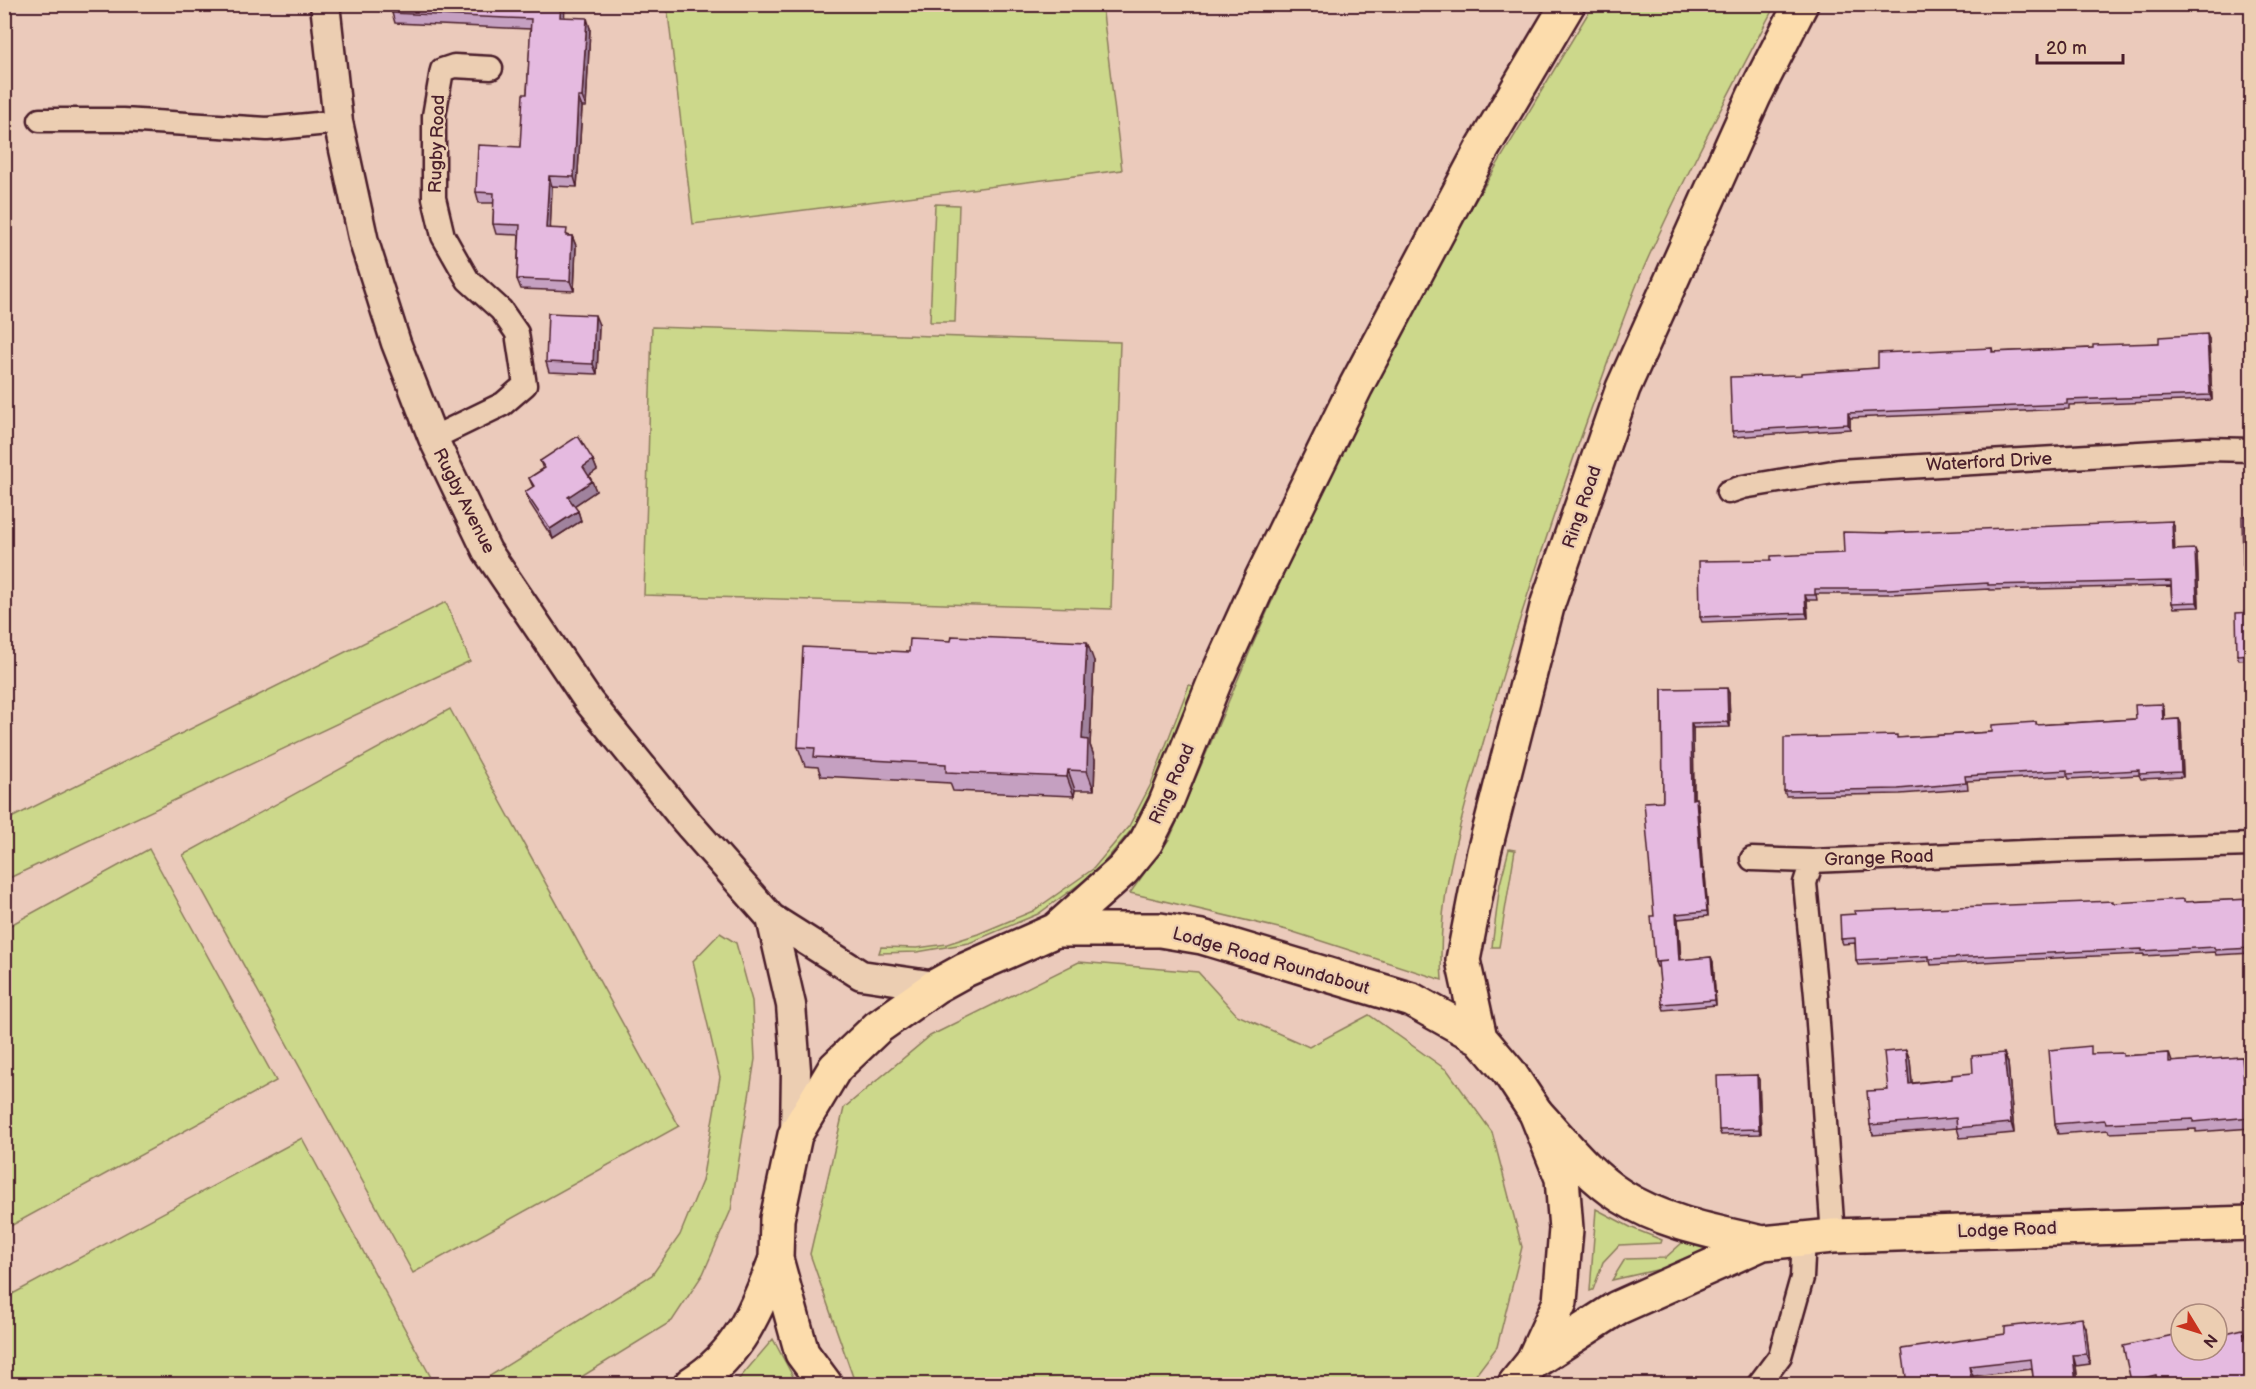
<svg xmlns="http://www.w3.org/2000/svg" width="2256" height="1389" viewBox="0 0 2256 1389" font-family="'Balsamiq Sans',sans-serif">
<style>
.green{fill:#ccd88b;stroke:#8b7c5b;stroke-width:1.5}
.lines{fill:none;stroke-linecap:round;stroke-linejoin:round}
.minor-casing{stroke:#4a1f2b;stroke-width:27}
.tertiary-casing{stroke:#4a1f2b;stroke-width:33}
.primary-casing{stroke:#4a1f2b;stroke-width:38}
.trunk-casing{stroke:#4a1f2b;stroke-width:38}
.minor{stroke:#ecceb2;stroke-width:22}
.tertiary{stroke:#ecceb2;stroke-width:28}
.primary{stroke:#fcdcac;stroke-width:33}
.trunk{stroke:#fcdcac;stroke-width:33}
.wall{fill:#c5a0c1;stroke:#4a1f2b;stroke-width:1.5}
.shaded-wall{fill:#a0829d;stroke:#4a1f2b;stroke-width:1.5}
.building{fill:#e5bae0;stroke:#4a1f2b;stroke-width:1.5}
.labels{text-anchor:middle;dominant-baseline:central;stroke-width:4.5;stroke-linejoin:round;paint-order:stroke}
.street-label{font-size:18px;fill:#4a1f2b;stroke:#ecceb2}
</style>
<rect width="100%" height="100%" fill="#ebcabb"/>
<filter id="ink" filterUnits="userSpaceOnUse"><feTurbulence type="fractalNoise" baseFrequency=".0167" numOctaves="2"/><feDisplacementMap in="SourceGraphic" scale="12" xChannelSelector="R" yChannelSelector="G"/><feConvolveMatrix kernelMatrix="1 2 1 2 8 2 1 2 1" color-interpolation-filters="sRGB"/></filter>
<g filter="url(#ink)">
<path class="green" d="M667,5H1102L1122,170L693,224Z
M1593,5H1775C1732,88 1687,171 1649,256C1628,302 1612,351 1595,398C1557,503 1522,608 1491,715C1467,802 1435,889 1442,980L1287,930L1130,893L1170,838L1253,644L1306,524L1364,406L1462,223Z
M935,204L959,205L955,322H930Z
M652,327L1120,342L1111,609L644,595Z
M446,602L470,661L5,880V821Z
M1189,685L1194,686L1154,785L1133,828L1096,872L1038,914L969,943L917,952L879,953L881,947L917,948L947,944L978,934L1033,911L1093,869L1129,826L1151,784Z
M450,709L679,1126L413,1273L183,855Z
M149,849L276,1081L5,1229V928Z
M1509,849L1515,850L1499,947H1492L1500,884Z
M720,933L736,943L752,1001L755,1059L731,1210L703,1274L672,1321L570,1384H477L652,1275L680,1235L702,1181L720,1077L693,961Z
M1079,962L1198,972L1237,1015L1309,1047L1369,1015L1448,1071L1492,1132L1522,1247L1497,1347L1469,1384H860L853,1377L810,1254L844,1108L930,1036Z
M302,1138L434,1383L5,1384V1298Z
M1596,1209L1632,1228L1662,1240L1661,1243L1619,1245L1603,1262L1593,1290L1590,1291Z
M1682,1243L1733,1246L1674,1266L1612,1280L1625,1259L1665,1258Z
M773,1339L797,1384H733L739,1379Z"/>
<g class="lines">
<defs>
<path id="minor" d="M40,120H123L267,129L338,122
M433,438L503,404L525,385L517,333L501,310L468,280L443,236L434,198V116L442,70L454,66L491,68
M1728,492L1743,487L1839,471L2206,449L2252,450
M1752,859L1812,861
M1833,1236L1816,995L1805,883L1812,861L2071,850L2252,845
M1759,1384L1780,1356L1802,1278L1804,1237"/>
<path id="tertiary" d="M325,4L338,122L364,242L396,343L433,438L487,551L589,702L685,820L771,918L861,975L936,986
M771,918L791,1005L796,1070L795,1135"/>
<path id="primary" d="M1536,1113C1562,1141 1588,1175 1621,1196C1663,1223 1715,1232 1763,1243
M1532,1363L1617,1308L1763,1243L1833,1236L2252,1223"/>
<path id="trunk" d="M1056,930L1123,870L1146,842L1165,805L1214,683L1258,586L1356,386L1481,151L1568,4
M1480,1038L1463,960L1484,852L1548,603L1623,388L1754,96L1801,4
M691,1384C739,1355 757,1309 776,1259
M825,1384L802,1353L776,1259L777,1219L795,1135L835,1068L878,1027L936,986L965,970L1056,930H1160L1202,937L1412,1000L1480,1038L1509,1072L1536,1113L1562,1178L1566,1229L1560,1302L1532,1363L1515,1384"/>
</defs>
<use href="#minor" class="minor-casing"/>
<use href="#tertiary" class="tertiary-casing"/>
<use href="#primary" class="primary-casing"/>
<use href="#trunk" class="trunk-casing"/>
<use href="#minor" class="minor"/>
<use href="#tertiary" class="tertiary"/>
<use href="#primary" class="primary"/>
<use href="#trunk" class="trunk"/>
</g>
<path class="wall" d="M392,4H565L564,17L590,28L586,107H582L577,187L552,186L550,228L570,236H572L576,246L574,291L521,289L517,279L519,235L496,234L493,224L494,203H479L476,192L520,147L527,94L531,29L395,23L392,13Z
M599,325L597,374L549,372L546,362Z
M2209,339L2212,400L2069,405V409L1850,418V429L1734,437L1732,431L1801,375L1878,368L1992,348L1993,352L2093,348Z
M593,460L597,470L589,475L596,491L574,506L578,511L581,521L553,539L529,502L525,492L533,487L529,478L543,469L540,461Z
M2252,515V570H2245L2243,565Z
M2174,526V550L2197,554L2199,607L2174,608L2172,603L2171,586L1990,590L1989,589L1891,594H1816L1817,600H1807L1808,618L1702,622L1700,617L1771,560L1844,553L1886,533Z
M2252,612V659L2239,660L2237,655Z
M909,652L1094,661L1090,745L1095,759L1094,790H1075L1074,796L953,791L950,783L821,776L818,767L805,766L798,747Z
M1662,689L1729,693L1730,727L1693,728L1694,799L1698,804L1702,869H1703L1705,874L1708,916L1678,919L1681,960L1711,957L1713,962L1716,1005L1664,1010L1662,1004L1659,967H1657L1655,962L1654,916L1663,801Z
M2164,709V720L2179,719L2181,724L2183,777L2141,779L2139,775L2069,779L2068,776L1967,781L1968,789L1900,794L1786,796L1784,791L1898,738L1992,732L2036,722L2037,725L2136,719Z
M2252,899V953L2216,955L2215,952L2144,956V954L2073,957L1931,965L1930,961L1858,965L1856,960L1855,943L1843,944L1841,939L2113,903L2185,902Z
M1906,1050L1910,1060L1912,1083L1952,1079L1973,1073L2004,1053L2008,1063L2014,1133L1960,1138L1957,1128L1873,1135L1870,1125Z
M2169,1053L2172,1062L2242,1057L2246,1067L2247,1082H2252V1128L2196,1132V1129L2109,1133L2108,1130L2058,1134L2055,1124L2094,1054L2124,1056Z
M1757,1075L1759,1080L1761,1134L1721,1135L1719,1130Z
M2086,1328L2090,1364L2076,1366L2078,1384H2034L2032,1369L1907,1384Z
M2178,1334L2181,1341V1350L2247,1338L2250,1350L2252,1384H2133L2131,1381Z"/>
<path class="shaded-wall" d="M561,4H565L564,27L560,17Z
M587,18L590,28L586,107L582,97Z
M578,97L582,107L577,187L574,177Z
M4,169L7,177L6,237L4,233Z
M549,176L552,186L550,238L546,228Z
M572,236L576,246L574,291L570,281Z
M595,315L599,325L597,374L593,364Z
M2207,334L2209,339L2212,400L2210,395Z
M1848,413L1850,418V429L1848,424Z
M593,460L597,470L587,477L583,467Z
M592,481L596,491L572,507L568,497Z
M578,511L581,521L553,539L550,529Z
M2172,521L2174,526L2175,555L2173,550Z
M2195,549L2197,554L2199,607L2197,602Z
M1805,595L1807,600L1808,618L1806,613Z
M1087,642L1094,661L1090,745L1095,759L1094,790L1087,771L1082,739Z
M1727,688L1729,693L1730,727L1728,722Z
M2162,704L2164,709L2165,725L2163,720Z
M2179,719L2181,724L2183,777L2181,772Z
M1691,723L1693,728L1694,804L1692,799Z
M1068,770L1075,790L1074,796L1067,777Z
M1696,798L1698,804L1703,874L1701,869Z
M1703,869L1705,874L1708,916L1707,911Z
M1676,914L1678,919L1681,965L1679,960Z
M1711,957L1713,962L1716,1005L1715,1000Z
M1906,1050L1910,1060L1913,1094L1909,1084Z
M2004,1053L2008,1063L2014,1133L2011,1123Z
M2242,1057L2246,1067L2248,1092L2244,1082Z
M1757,1075L1759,1080L1761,1134L1759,1129Z
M2082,1318L2086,1328L2090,1364L2086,1354Z
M2073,1355L2076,1366L2078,1384H2076Z
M1969,1366L1973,1376L1974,1384H1972Z"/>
<path class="building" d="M392,4H561L560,17L587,18L582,97H578L574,177L549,176L546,228L567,229L566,236H572L570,281L517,279L520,225L493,224L494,193L476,192L478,145L520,147L523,94H527L531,19L392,13Z
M2249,311H2252V365H2251Z
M548,313L595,315L593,364L546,362Z
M2207,334L2210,395L2067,400V404L1848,413V424L1732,431L1730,377L1801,375V373L1878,368V353L1992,348V352L2093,348V345L2159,343V337Z
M578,436L593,460L583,467L592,481L568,497L578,511L550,529L525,492L534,486L529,478L545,468L540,461Z
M2252,515V565H2243L2242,516Z
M2172,521L2173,550L2195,549L2197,602L2172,603L2171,581L1988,585V583L1889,589H1815V595H1805L1806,613L1700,617L1699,561L1771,560V556L1844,553L1843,532L1886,533Z
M2252,612V654L2237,655L2236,613Z
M952,636L1087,642L1082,739L1088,740L1087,771L1068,770L1067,777L946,772V764L814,757L815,748L798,747L803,647L909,652L910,639L951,641Z
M1727,688L1728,722L1691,723L1692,799L1696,798L1701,869H1703L1707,911L1676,914L1679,960L1711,957L1715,1000L1662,1004L1658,962L1668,961L1655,962L1651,916H1654L1644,802L1663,801L1662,689Z
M2162,704L2163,720L2179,719L2181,772L2139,774V770L2067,774V770L1965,776L1966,783L1898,789L1784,791V738L1897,735V738L1992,732V725L2036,722V725L2136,719L2135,705Z
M2248,724H2252V777H2250Z
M2184,899V902L2252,899V948L2215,950L2214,947L2142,951V949L2071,952L1929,959V956L1856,960L1855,938L1841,939L1840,915L1855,914L1854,911L2113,901V903Z
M2091,1046V1054L2123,1053V1056L2169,1053V1062L2242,1057L2244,1082H2252V1117L2193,1122V1119L2106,1123L2105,1120L2055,1124L2049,1050Z
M1906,1050L1909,1084L1952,1079V1075L1973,1073L1972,1056L2004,1053L2011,1123L1957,1128L1956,1118L1870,1125L1867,1091L1888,1090L1884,1052Z
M1757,1075L1759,1129L1719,1130L1717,1076Z
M2082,1318L2086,1354L2073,1355L2076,1384H2034L2031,1359L1969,1366L1972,1384H1907L1902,1349L2005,1334V1327Z
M2243,1329L2249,1351L2252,1350V1384H2205L2204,1379L2176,1384H2158L2156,1375L2131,1381L2123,1346L2178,1334L2181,1344V1350H2217V1335Z"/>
</g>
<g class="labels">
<g class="street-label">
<text transform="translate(437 144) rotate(-88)">Rugby Road</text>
<text transform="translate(1989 462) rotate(-3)">Waterford Drive</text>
<text transform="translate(464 501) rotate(63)">Rugby Avenue</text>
<text transform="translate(1582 507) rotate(-71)">Ring Road</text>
<text transform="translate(1172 784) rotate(-66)">Ring Road</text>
<text transform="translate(1879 858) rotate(-2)">Grange Road</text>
<text transform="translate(1271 961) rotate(16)">Lodge Road Roundabout</text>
<text transform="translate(2007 1230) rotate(-2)">Lodge Road</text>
</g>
</g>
<rect width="2256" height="1389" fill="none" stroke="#ecceb2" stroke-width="24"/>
<rect x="12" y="12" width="2232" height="1365" fill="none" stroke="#4a1f2b" stroke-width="2" filter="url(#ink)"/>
<g transform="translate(2199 1332) rotate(128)"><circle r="28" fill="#ecceb2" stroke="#ab887c" stroke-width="1.5"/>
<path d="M0-4.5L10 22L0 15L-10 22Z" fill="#c8321e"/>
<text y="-9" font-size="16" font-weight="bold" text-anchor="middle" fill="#4a1f2b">N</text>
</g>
<path d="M2037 54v9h86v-9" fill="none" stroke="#4a1f2b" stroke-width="3"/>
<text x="2046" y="54" font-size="18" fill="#4a1f2b" stroke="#ecceb2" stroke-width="4.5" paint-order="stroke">20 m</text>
</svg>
